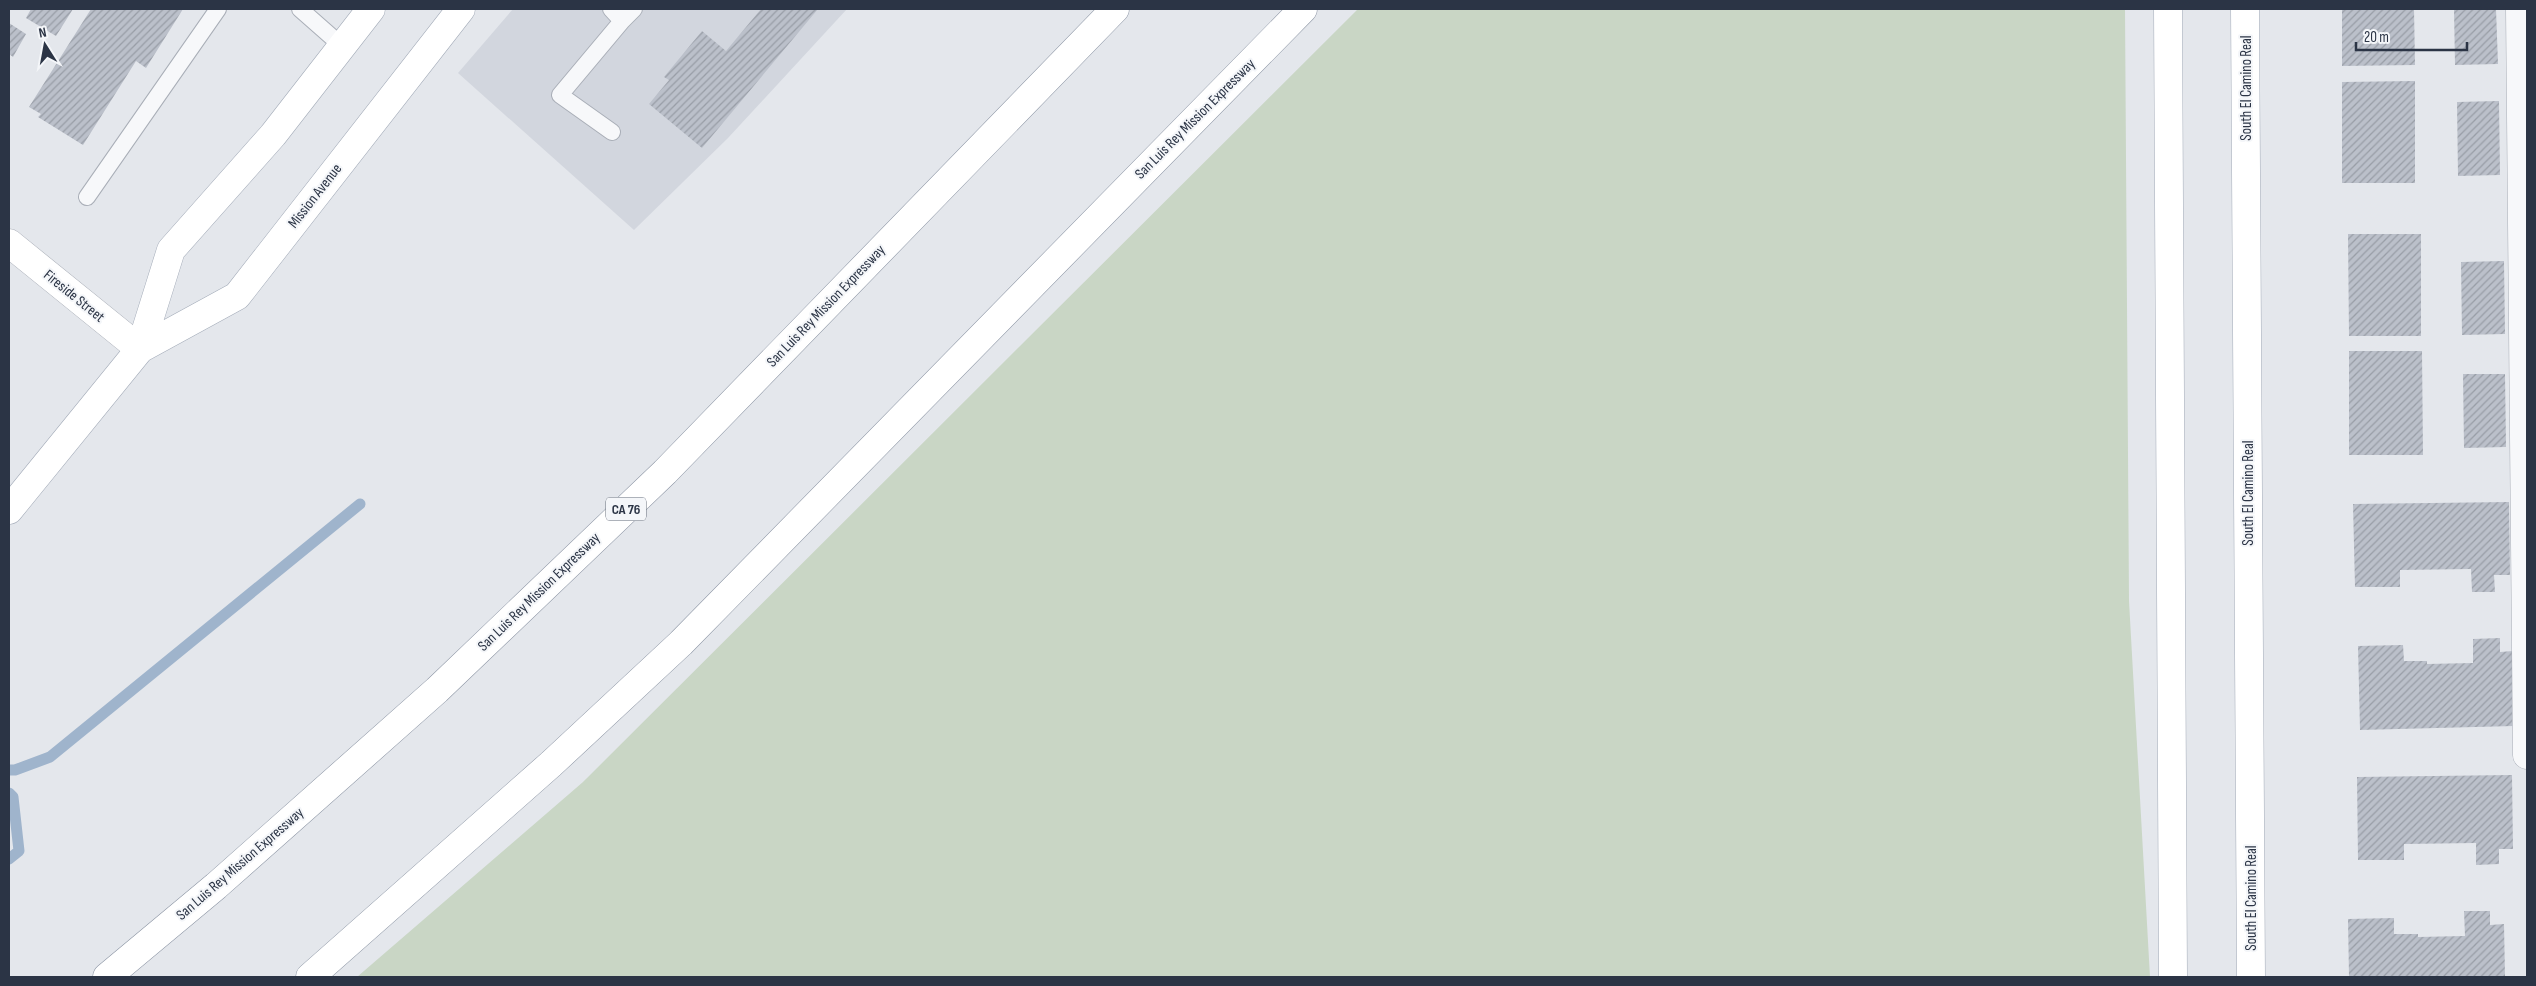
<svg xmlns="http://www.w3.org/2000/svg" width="2536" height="986" viewBox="0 0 2536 986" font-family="'Sofia Sans Condensed',sans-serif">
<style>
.built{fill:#d2d6de}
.green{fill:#c9d6c5}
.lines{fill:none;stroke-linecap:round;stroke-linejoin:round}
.stream{stroke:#9fb4cc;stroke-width:11}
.building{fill:url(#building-hatch)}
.lane-casing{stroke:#a9aeb7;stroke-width:18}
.street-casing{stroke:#a9aeb7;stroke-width:29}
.secondary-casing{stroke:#a9aeb7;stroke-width:29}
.primary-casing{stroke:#a3abb8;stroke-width:29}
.highway-casing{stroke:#8b94a3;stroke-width:29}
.lane{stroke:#f7f8fa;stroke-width:16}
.street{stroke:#f7f8fa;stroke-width:28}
.secondary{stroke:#fff;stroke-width:28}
.primary{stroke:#fff;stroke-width:28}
.highway{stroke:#fff;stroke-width:28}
.labels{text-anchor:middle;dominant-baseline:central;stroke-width:4;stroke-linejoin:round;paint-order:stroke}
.shield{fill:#f4f6f9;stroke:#676e7b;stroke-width:1}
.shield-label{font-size:14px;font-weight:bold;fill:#2b3445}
.street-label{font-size:15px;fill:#2b3445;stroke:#f4f6f9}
</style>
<defs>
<pattern id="building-hatch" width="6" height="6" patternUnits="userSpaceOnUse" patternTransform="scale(1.25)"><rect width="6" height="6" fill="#bbc0ca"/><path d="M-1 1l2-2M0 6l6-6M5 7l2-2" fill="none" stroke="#989da6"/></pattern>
</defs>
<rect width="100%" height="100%" fill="#e4e7ec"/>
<path class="built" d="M513,9H847L728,138L634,230L458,73Z"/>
<path class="green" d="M1358,9H2125L2129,601L2150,977H357L583,782Z"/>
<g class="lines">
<path class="stream" d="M9,770H15L50,757L360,504
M9,793L13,797L19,851L9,859"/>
</g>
<path class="building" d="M31,9H73L56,36L26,18Z
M91,9H183L146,68L136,61L83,145L38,117L41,114L29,107Z
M761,9H818L702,148L649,104L669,80L664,77L702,31L726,51Z
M2342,9H2414L2415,65L2342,66Z
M2454,9H2496L2498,64L2455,65Z
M9,23L26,34L13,57L9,54Z
M2415,81V183H2342V82Z
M2499,101L2500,175L2458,176L2457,102Z
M2348,234H2421V336H2349Z
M2504,261L2505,334L2462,335L2461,262Z
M2349,351H2422L2423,455H2349Z
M2463,374H2505L2506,447L2464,448Z
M2509,502L2510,575H2494L2495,592H2472L2471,569L2400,570V587H2355L2353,504Z
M2500,638V652L2513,651L2514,726L2360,730L2358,646L2403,645L2404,661H2427V664L2473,663V639Z
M2512,775L2513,849H2499V864L2476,865V843L2404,844V860H2358L2357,777Z
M2464,911H2490V925L2504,924L2505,977H2349L2348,919L2394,918V934H2418V937L2465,936Z"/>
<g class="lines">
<defs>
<path id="lane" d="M300,9L342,46
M611,9L622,21L634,9
M612,132L560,95L622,21
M87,197L218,9"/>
<path id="street" d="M2520,9L2527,755"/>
<path id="secondary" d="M9,243L140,349"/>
<path id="primary" d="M2168,9L2173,977
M2245,9L2251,977
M140,349L237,296L461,9
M9,510L140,349L171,250L273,135L371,9"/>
<path id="highway" d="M107,977L216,886L437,690L665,472L1115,9
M310,977L551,764L681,643L1303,9"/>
</defs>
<use href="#lane" class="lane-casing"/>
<use href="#street" class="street-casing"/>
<use href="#secondary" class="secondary-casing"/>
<use href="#primary" class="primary-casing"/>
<use href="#highway" class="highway-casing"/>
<use href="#lane" class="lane"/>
<use href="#street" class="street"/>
<use href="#secondary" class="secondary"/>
<use href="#primary" class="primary"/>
<use href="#highway" class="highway"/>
</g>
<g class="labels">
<rect class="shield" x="606" y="497.5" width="40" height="23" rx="4"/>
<g class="shield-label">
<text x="626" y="509">CA 76</text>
</g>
<g class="street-label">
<text transform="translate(2246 88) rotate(-90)">South El Camino Real</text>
<text transform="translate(1195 119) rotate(-45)">San Luis Rey Mission Expressway</text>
<text transform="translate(315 196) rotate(-52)">Mission Avenue</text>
<text transform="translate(74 296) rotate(39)">Fireside Street</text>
<text transform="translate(826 306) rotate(-46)">San Luis Rey Mission Expressway</text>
<text transform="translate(2248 493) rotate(-90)">South El Camino Real</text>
<text transform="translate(539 592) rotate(-44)">San Luis Rey Mission Expressway</text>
<text transform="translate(240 864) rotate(-41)">San Luis Rey Mission Expressway</text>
<text transform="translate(2251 898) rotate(-90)">South El Camino Real</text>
</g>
</g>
<rect width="2536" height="986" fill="none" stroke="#2b3445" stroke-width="20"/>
<g transform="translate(45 45) rotate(349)" stroke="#f4f6f9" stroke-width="4" paint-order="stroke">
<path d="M0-4L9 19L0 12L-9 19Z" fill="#2b3445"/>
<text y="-8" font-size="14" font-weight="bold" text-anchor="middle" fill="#2b3445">N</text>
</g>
<path d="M2356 42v8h111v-8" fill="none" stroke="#2b3445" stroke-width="2.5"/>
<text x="2364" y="42" font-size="15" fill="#2b3445" stroke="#f4f6f9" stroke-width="4" paint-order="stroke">20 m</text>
</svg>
